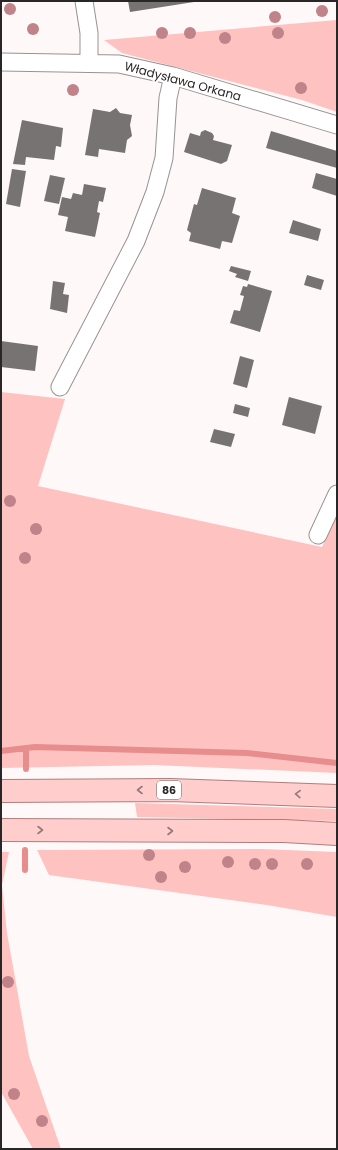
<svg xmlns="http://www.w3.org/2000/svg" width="338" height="1150" viewBox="0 0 338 1150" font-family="Poppins,sans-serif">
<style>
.green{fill:#fec2c1}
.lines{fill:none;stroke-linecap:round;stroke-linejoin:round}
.stream{stroke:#e78d8d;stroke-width:6}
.building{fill:#777373}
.minor-casing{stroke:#989393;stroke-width:19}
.primary-casing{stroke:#b27c7c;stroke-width:24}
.minor{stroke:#fff;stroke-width:17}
.primary{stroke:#fecdcc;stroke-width:22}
.tree{fill:#bf8389}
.oneway{stroke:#937a79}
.labels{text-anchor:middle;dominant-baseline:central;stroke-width:4;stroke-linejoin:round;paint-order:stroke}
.shield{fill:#fff;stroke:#686767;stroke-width:1}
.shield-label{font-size:11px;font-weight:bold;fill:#282626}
.street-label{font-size:12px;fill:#282626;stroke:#fff}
</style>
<rect width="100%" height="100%" fill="#fef9f8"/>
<path class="green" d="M337,20V112L302,100L122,53L104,40Z
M1,392L65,399L38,486L322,547L337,515V773L154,765L1,768Z
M135,803L337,809V821L137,817Z
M262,849L337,852V917L267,905L49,875L37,850Z
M1,852H9L2,885L7,933L29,1056L61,1149H33L1,1092Z"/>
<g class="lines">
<path class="stream" d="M26,749V769
M1,751L35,747L247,753L337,763
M25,870V850"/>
</g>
<path class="building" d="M128,1H194V2L130,12Z
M116,108L120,113L132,115L130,125L132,136L127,140L125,153L99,149L98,157L85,155L93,109L110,112Z
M22,120L63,128L61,147L56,146L54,160L26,157L25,165L13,164Z
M205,130L212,133L214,136L213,140L232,145L227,161L221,164L184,152L190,133L200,136L201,132Z
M271,131L337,151V168L266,148Z
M12,169L26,171L20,207L6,204Z
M316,173L337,179V196L312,188Z
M50,175L65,178L59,204L44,201Z
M84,184L106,188L103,202L99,201L97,212L100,213L95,237L65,231L68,217L58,215L62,197L71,199L73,193L82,195Z
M202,188L236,198L232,213L240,216L232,243L222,241L220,249L189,241L191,233L187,230L194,204L197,205Z
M293,220L321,229L318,241L289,233Z
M231,266L251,271L248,281L235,277L237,274L229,271Z
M307,275L324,280L321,290L304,285Z
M53,281L65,283L63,294L69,295L67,313L50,309Z
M248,284L272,291L260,332L230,323L234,310L240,311L244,296L240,295L243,286L247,287Z
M1,341L38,346L35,371L1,367Z
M240,356L254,360L247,388L233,384Z
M289,397L322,406L315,434L282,425Z
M235,404L250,408L248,417L233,413Z
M214,429L235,434L231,447L210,442Z"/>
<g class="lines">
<defs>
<path id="minor" d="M84,1L89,33V62
M1,62L119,64L173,76L337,125
M60,387L136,241L155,192L164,158L168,98L173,76
M318,535L337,494"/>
<path id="primary" d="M1,791L170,790L337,796
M1,830L284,831L337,834"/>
</defs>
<use href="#minor" class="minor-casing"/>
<use href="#primary" class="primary-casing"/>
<use href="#minor" class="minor"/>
<use href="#primary" class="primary"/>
</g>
<g class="tree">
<circle cx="10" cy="9" r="6"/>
<circle cx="322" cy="11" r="6"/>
<circle cx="275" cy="17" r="6"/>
<circle cx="33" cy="29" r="6"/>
<circle cx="162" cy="33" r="6"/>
<circle cx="190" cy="33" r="6"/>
<circle cx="278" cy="33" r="6"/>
<circle cx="225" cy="38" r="6"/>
<circle cx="301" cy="88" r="6"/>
<circle cx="73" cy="90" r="6"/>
<circle cx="10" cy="501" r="6"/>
<circle cx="36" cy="529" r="6"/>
<circle cx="25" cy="558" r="6"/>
<circle cx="149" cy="855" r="6"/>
<circle cx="228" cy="862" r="6"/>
<circle cx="255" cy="864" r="6"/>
<circle cx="272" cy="864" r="6"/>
<circle cx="307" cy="864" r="6"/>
<circle cx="185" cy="867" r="6"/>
<circle cx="161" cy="877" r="6"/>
<circle cx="8" cy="982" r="6"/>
<circle cx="14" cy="1094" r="6"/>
<circle cx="42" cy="1121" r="6"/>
</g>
<defs><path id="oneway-chevron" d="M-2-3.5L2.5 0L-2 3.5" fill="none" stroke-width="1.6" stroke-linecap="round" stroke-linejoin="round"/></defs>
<g class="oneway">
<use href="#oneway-chevron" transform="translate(140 790) rotate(180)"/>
<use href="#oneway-chevron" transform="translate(298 794) rotate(-178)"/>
<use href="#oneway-chevron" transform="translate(40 830)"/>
<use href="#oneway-chevron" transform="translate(170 831)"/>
</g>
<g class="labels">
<rect class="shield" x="157" y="781" width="24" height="18" rx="3"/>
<g class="shield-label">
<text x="169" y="790">86</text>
</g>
<g class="street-label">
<text transform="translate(183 81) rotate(15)">Władysława Orkana</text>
</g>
</g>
<rect width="338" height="1150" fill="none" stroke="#282626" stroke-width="4"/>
</svg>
